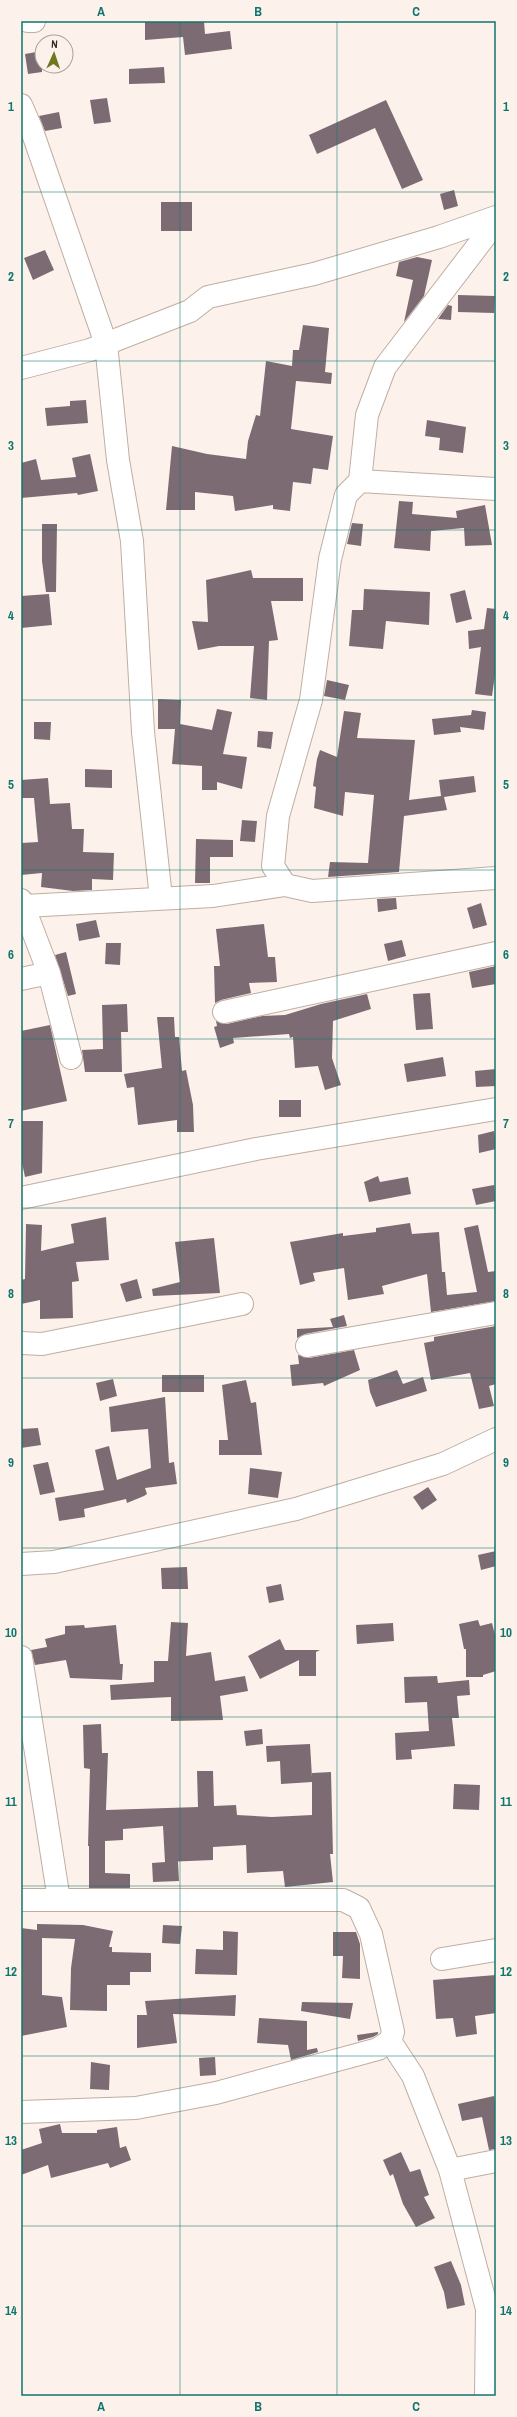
<svg xmlns="http://www.w3.org/2000/svg" width="517" height="2417" viewBox="0 0 517 2417" font-family="'Archivo Narrow',sans-serif">
<style>
.building{fill:#7d6b73}
.lines{fill:none;stroke-linecap:round;stroke-linejoin:round}
.minor-casing{stroke:#beaea2;stroke-width:24}
.minor{stroke:#fff;stroke-width:22}
.grid{fill:none;stroke:#0f766e;stroke-width:1;stroke-opacity:0.55}
.neatline{fill:none;stroke:#0f766e;stroke-width:1.5}
.grid-label{font-size:13px;text-anchor:middle;font-weight:bold;fill:#0f766e}
</style>
<rect width="100%" height="100%" fill="#fdf2eb"/>
<path class="building" d="M145,21H204L205,34L230,31L232,49L185,55L183,37L145,40Z
M42,51V72L28,74L25,54Z
M164,67L165,83L129,84V69Z
M107,98L111,122L94,124L90,100Z
M386,100L423,180L402,189L375,128L317,154L309,135Z
M59,112L62,128L45,131L39,116Z
M454,190L458,206L444,210L440,194Z
M161,202H192V231H161Z
M45,250L54,270L33,280L24,258Z
M417,257L432,260L424,296L404,322L413,280L396,276L399,262Z
M458,295L495,296L494,313L458,312Z
M448,305L452,306L451,320L438,319Z
M303,325L329,328L325,372L332,373L331,384L296,381L291,429L333,436L328,470L313,468L311,484L293,482L290,511L273,509V505L235,511L233,496L195,492V510H166L172,446L207,454L246,459L248,441L256,415L260,416L266,361L292,366L293,350H299Z
M86,400L88,423L47,426L45,408L70,406V401Z
M427,420L466,427L463,453L439,450L440,438L425,436Z
M90,454L98,491L78,495L77,493L21,498V463L36,459L41,480L76,477L72,458Z
M399,501L413,502L412,514L457,518L456,511L485,505L492,545L465,546L464,528L431,531L430,551L394,548Z
M352,523L363,524L361,546L347,544Z
M42,524H57L56,592H46L42,561Z
M251,570L253,578H303V601H271L278,640L269,641L267,700L250,698L254,646H219L198,650L192,621L208,622L206,580Z
M364,589L430,592L429,625L386,621L383,649L349,646L352,610H363Z
M465,590L472,619L456,623L450,594Z
M49,594L52,625L21,628V596Z
M487,608L496,609V668L492,696L475,694L481,647L469,649L468,631L484,629Z
M327,680L349,685L345,700L324,696Z
M158,699L181,700L180,724L212,730L217,709L232,712L223,754L247,757L242,789L217,782V790H202V766L172,764L175,729H158Z
M472,710L486,712L484,730L460,727L461,732L434,735L432,719L471,715Z
M344,711L361,713L357,738L415,740L409,800L441,796L439,780L474,776L476,792L444,797L447,810L404,816L399,872L328,877L330,862L368,863L374,795L345,792L343,816L314,808L316,787L313,786L317,759L320,750L337,757Z
M34,722H51L50,740L34,739Z
M258,731L273,732L271,749L257,747Z
M85,769L112,770V788L85,787Z
M48,778L50,804L70,803L72,829H84L83,852L114,853L113,880L92,879V890L73,891L41,887L42,873L21,875V843L38,842L34,798H21V780Z
M242,820L257,821L255,842L240,841Z
M196,839L233,840V857H210V883H195Z
M396,898L397,909L378,912L377,899Z
M481,903L487,925L473,929L467,908Z
M96,920L100,937L79,941L76,924Z
M264,924L268,957H275L277,982L249,983L251,993L221,1000L215,1003L214,966H220L216,929Z
M402,940L406,956L388,961L384,944Z
M106,943H121L120,965L105,964Z
M66,952L76,994L68,996L55,955Z
M496,966V984L472,988L469,972Z
M430,993L433,1029L416,1030L413,994Z
M367,994L371,1009L333,1021L332,1058L341,1085L325,1090L318,1066L295,1068L293,1037L290,1038L289,1034L233,1038L234,1043L220,1048L214,1027L217,1026L216,1021L227,1024L262,1016L285,1015L321,1004Z
M127,1004L128,1032H121L122,1072H85L82,1050L103,1049L102,1005Z
M157,1017H174L175,1037H179L182,1071L186,1070L193,1105L194,1132H177V1120L138,1125L134,1087L127,1088L124,1074L162,1068Z
M50,1025L67,1101L21,1111V1031Z
M443,1057L446,1076L407,1082L404,1064Z
M496,1069V1086L476,1087L475,1071Z
M279,1100H301V1117H279Z
M21,1121H43L42,1173L25,1177L21,1158Z
M494,1131L496,1149L479,1153L478,1135Z
M378,1176L380,1182L408,1177L411,1194L369,1202L364,1182Z
M494,1185L496,1201L476,1205L472,1189Z
M106,1217L109,1260L76,1262L79,1281L72,1282L73,1318L40,1319V1300L21,1304V1280L25,1279L26,1224L42,1225L41,1251L74,1243L71,1224Z
M410,1223L412,1234L439,1232L442,1272H445L447,1295L477,1292L464,1228L478,1225L488,1272L496,1271V1301L431,1312L427,1274L382,1286L384,1294L348,1300L344,1268L313,1273L315,1281L300,1285L290,1242L343,1233V1236L376,1232V1228Z
M214,1238L220,1293L153,1296L152,1289L180,1282L175,1242Z
M137,1279L142,1298L126,1302L120,1284Z
M344,1315L347,1326L305,1334L297,1338V1329L333,1327L330,1319Z
M496,1326V1384L489,1386L494,1406L479,1409L470,1373L431,1380L424,1343L434,1341V1337Z
M354,1350L360,1370L324,1386L323,1383L292,1386L290,1365L299,1364L298,1355L309,1358Z
M397,1370L403,1384L423,1377L427,1391L376,1407L370,1392L368,1380Z
M162,1375H204V1392H162Z
M113,1379L117,1396L100,1401L96,1383Z
M246,1380L251,1403L256,1402L262,1455H219V1440H228L222,1385Z
M165,1397L169,1463L174,1462L177,1484L145,1488L147,1494L144,1496L127,1503L126,1499L84,1509L85,1517L59,1521L55,1498L104,1490L95,1450L109,1446L117,1480L151,1468L148,1429L111,1432L109,1407Z
M38,1428L41,1445L21,1448V1429Z
M48,1462L55,1492L40,1495L33,1465Z
M250,1468L282,1472L278,1498L248,1494Z
M428,1487L437,1500L422,1510L413,1497Z
M496,1551V1566L481,1570L478,1555Z
M187,1567L188,1589H162L161,1568Z
M281,1584L284,1600L269,1603L266,1587Z
M478,1620L480,1626L492,1623L496,1639V1671L483,1675V1677H466V1649H464L459,1624Z
M171,1622L188,1623L186,1656L211,1652L215,1681L245,1676L248,1691L220,1696L223,1720L171,1721V1697L111,1700L110,1685L154,1682V1661H168Z
M393,1623L394,1641L357,1644L356,1625Z
M84,1625L85,1628L116,1625L120,1664H123L122,1680L70,1678L66,1660L35,1665L31,1650L47,1647L45,1639L65,1634V1626Z
M280,1639L285,1650H320L316,1652V1676H299V1660L260,1679L248,1656Z
M437,1676L438,1683L469,1680L470,1695L457,1696L459,1718H452L455,1746L411,1750L412,1759L396,1760L395,1733L429,1731L427,1702L405,1703L404,1677Z
M101,1724L102,1753H108L106,1810L198,1807L197,1771H213L214,1806L236,1805L237,1815L272,1817L312,1815V1782L281,1784L280,1761L267,1762L266,1746L310,1744L312,1777V1773L331,1772L333,1854H330L333,1882L285,1887L283,1871L247,1873L246,1845L213,1847V1860L165,1862L163,1826L123,1829V1840L105,1841V1873L130,1874V1888H89V1846H88L90,1769L84,1768L83,1725Z
M262,1729L263,1744L246,1746L244,1731Z
M454,1784L480,1785L479,1810L453,1809Z
M178,1861L179,1881L153,1882L152,1863Z
M37,1924L83,1925L113,1931L109,1947H112V1952L151,1953V1972H130V1985H107V2011L70,2010L71,1968L75,1939L42,1938V1995L62,1997L67,2027L21,2036V1928L37,1930Z
M163,1925L182,1926L180,1944L162,1943Z
M223,1931L238,1932L237,1975L195,1974L196,1949L223,1950Z
M333,1932H356L360,1944V1979L342,1978L343,1956H333Z
M496,1975V2013L475,2016L477,2034L456,2037L453,2018L436,2019L433,1980Z
M236,1995L235,2016L173,2014L177,2043L137,2048V2015H147L145,2001Z
M302,2002L353,2003L350,2019L301,2011Z
M259,2018L307,2021V2050L317,2048L318,2052L291,2060L288,2045L257,2043Z
M378,2032V2034L373,2037L358,2041L357,2035Z
M215,2057L216,2075L200,2076L199,2058Z
M91,2062L110,2065L109,2090L90,2089Z
M494,2096L496,2106V2149L489,2150L482,2117L462,2121L458,2104Z
M60,2124L62,2133H97V2130L117,2127L120,2148L126,2146L131,2160L110,2168L108,2163L51,2178L48,2165L21,2175V2150L42,2143L39,2129Z
M401,2152L410,2172L420,2169L429,2195L424,2197L435,2218L416,2227L403,2204L393,2174L390,2176L383,2160Z
M451,2261L461,2285L465,2305L447,2309L444,2292L434,2267Z"/>
<g class="lines">
<defs>
<path id="minor" d="M28,21H34
M21,105L31,128L106,344L118,460L132,541L143,732L161,898
M21,368L90,350L190,311L208,297L314,274L439,237L496,217
M360,481L367,415L385,367L496,222
M496,489L360,481L346,495L330,559L311,700L278,816L273,866L285,885L312,891L496,878
M21,900L49,973L71,1058
M24,906L213,896L285,885
M21,979L49,973
M224,1012L496,953
M21,1198L256,1149L496,1109
M21,1343L42,1344L242,1304
M307,1346L496,1313
M21,1564L54,1562L296,1509L443,1464L496,1439
M21,1657L59,1900
M21,1900H343L359,1908L371,1934L393,2032L390,2041L378,2049L216,2093L136,2108L21,2112
M442,1959L496,1950
M390,2041L413,2076L450,2170L487,2309L486,2396
M450,2170L496,2161"/>
</defs>
<use href="#minor" class="minor-casing"/>
<use href="#minor" class="minor"/>
</g>
<path class="grid" d="M180,21V2396M337,21V2396M21,192H496M21,361H496M21,530H496M21,700H496M21,870H496M21,1039H496M21,1208H496M21,1378H496M21,1548H496M21,1717H496M21,1886H496M21,2056H496M21,2226H496"/>
<rect width="517" height="2417" fill="none" stroke="#fdf2eb" stroke-width="44"/>
<g transform="translate(54 54) rotate(3)"><circle r="19" fill="#fdf2eb" stroke="#aba19b"/>
<path d="M0-3L7 15L0 10L-7 15Z" fill="#6f7721"/>
<text y="-6" font-size="11" font-weight="bold" text-anchor="middle" fill="#2f2824">N</text>
</g>
<rect x="22" y="22" width="473" height="2373" class="neatline"/>
<g class="grid-label">
<text x="101" y="16">A</text>
<text x="258" y="16">B</text>
<text x="416" y="16">C</text>
<text x="11" y="111">1</text>
<text x="506" y="111">1</text>
<text x="11" y="281">2</text>
<text x="506" y="281">2</text>
<text x="11" y="450">3</text>
<text x="506" y="450">3</text>
<text x="11" y="620">4</text>
<text x="506" y="620">4</text>
<text x="11" y="789">5</text>
<text x="506" y="789">5</text>
<text x="11" y="959">6</text>
<text x="506" y="959">6</text>
<text x="11" y="1128">7</text>
<text x="506" y="1128">7</text>
<text x="11" y="1298">8</text>
<text x="506" y="1298">8</text>
<text x="11" y="1467">9</text>
<text x="506" y="1467">9</text>
<text x="11" y="1637">10</text>
<text x="506" y="1637">10</text>
<text x="11" y="1806">11</text>
<text x="506" y="1806">11</text>
<text x="11" y="1976">12</text>
<text x="506" y="1976">12</text>
<text x="11" y="2145">13</text>
<text x="506" y="2145">13</text>
<text x="11" y="2315">14</text>
<text x="506" y="2315">14</text>
<text x="101" y="2411">A</text>
<text x="258" y="2411">B</text>
<text x="416" y="2411">C</text>
</g>
</svg>
